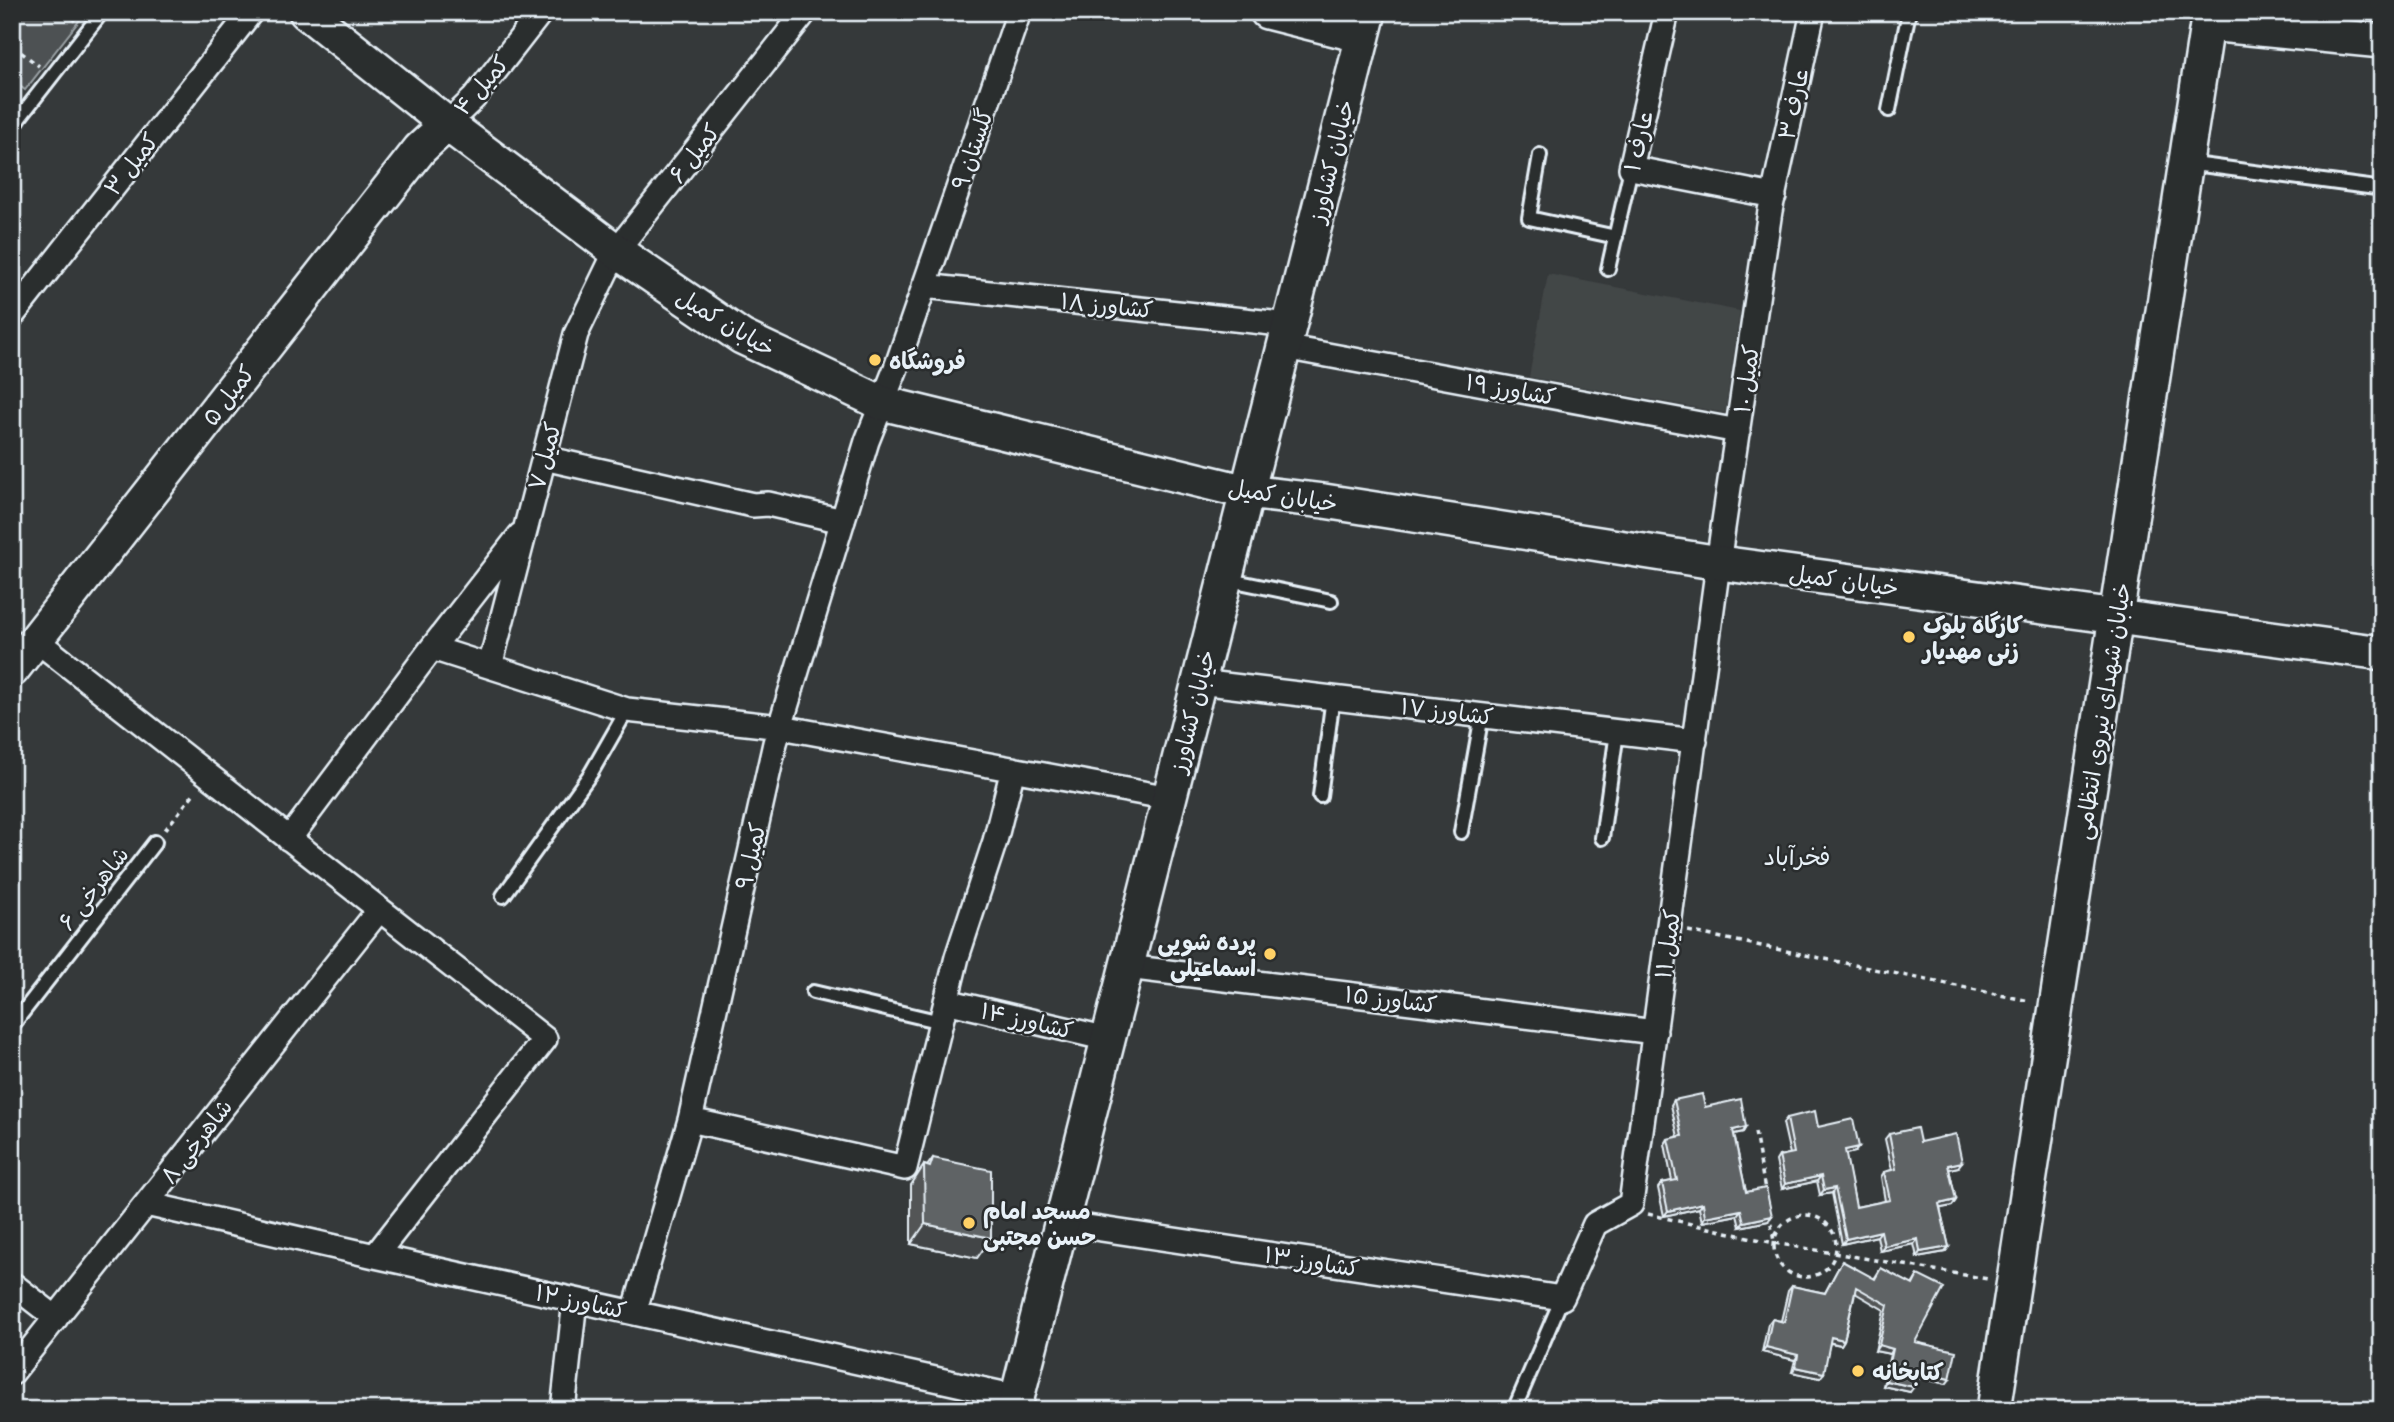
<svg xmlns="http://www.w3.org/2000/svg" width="2394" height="1422" viewBox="0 0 2394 1422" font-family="Delius,'Playpen Sans Arabic',sans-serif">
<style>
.built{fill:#424647}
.green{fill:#4d5152;stroke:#9aa1a5;stroke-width:2}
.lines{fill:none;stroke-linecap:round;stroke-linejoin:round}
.lane-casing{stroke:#e8f1f8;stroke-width:18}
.street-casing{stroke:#e8f1f8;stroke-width:28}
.secondary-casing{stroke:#e8f1f8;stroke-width:38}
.path{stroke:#e8f1f8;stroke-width:3.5;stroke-dasharray:5 5;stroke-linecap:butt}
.lane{stroke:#2a2d2e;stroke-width:12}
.street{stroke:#2a2d2e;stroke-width:23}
.secondary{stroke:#2a2d2e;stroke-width:33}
.wall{fill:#525557;stroke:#e8f1f8;stroke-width:2}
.shaded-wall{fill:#424547;stroke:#e8f1f8;stroke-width:2}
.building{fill:#5f6365;stroke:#e8f1f8;stroke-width:2}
.poi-dot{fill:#ffd166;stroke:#2a2d2e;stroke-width:2.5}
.labels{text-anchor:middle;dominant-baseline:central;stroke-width:5;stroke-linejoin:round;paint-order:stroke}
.street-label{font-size:23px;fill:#e8f1f8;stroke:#2a2d2e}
.poi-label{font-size:23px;font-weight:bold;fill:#e8f1f8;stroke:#2a2d2e;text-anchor:start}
.neighbourhood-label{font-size:24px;fill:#e8f1f8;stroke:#2a2d2e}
</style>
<rect width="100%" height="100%" fill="#35393a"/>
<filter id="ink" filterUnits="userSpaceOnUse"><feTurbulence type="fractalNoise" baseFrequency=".0143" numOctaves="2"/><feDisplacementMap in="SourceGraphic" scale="14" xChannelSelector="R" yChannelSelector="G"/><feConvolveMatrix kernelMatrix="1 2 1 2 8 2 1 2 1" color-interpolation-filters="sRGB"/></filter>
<g filter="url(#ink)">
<path class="built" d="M1548,274L1740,311L1725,413L1529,377Z"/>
<path class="green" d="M12,12H86L25,90L12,80Z"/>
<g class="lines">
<defs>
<path id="lane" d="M1889,110L1909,12
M12,130L20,117L102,12
M1540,155L1529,218L1616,237
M2186,163L2376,188
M1608,269L1631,168
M1225,579L1331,601
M1320,796L1333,697
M1461,832L1482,715
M1602,838L1617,732
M503,896L591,773L627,710
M813,992L941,1022
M12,1026L155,842
M1657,1408L1665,1410
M1514,1410L1562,1298"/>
<path id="street" d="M1667,12L1631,168L1774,196
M447,124L474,98L541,12
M924,286L1290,325
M12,316L251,12
M1284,347L1738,431
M544,458L753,505L768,504L843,521
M36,640L545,1039L375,1256
M432,648L627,710L781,727L1170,798
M490,666L576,334L616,251L805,12
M1199,682L1695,741
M289,839L432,648L520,535
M1127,967L1655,1032
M946,1001L1108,1039
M690,1120L905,1168L957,957L995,841L1013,769
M146,1204L375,1256L1017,1397
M1061,1223L1562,1298L1595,1224L1631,1204L1723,528L1770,211L1813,12
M12,1284L56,1318
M634,1313L690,1120L775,743L867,441L896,368L1019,12
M12,1373L379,910
M563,1410L575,1300"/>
<path id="secondary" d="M306,12L447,124L616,251L742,337L882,403L1247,492L1324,501L1720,563L2382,653
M1267,12L1363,36
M2208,24L2382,41
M12,670L420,149L447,124
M1014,1410L1369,12
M1994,1410L2209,12"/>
</defs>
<use href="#lane" class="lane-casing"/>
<use href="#street" class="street-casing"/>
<use href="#secondary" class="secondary-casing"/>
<path class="path" d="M65,12L75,21
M12,13L33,12
M12,35L18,50L39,66
M165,830L195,792
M1688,931L2030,1001
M1755,1132L1765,1190
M1648,1214L1774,1243L1988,1279
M1769,1214L1774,1241
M1774 1246a31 31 0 1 1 62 0a31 31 0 1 1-62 0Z"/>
<use href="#lane" class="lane"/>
<use href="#street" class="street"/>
<use href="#secondary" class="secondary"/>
</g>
<path class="wall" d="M1674,1100L1705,1107L1746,1127L1743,1132L1734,1134L1746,1192L1768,1221L1740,1227L1737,1215L1702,1222L1699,1208L1664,1216L1658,1188L1662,1183L1672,1181L1665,1144L1668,1139L1678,1137L1671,1105Z
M1787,1118L1818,1127L1855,1152L1845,1154L1856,1207L1885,1201L1881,1177L1884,1172L1892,1170L1885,1139L1889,1134L1920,1142L1958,1167L1949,1169L1956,1200L1952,1206L1940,1208L1949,1247L1945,1252L1917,1257L1914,1244L1880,1251L1877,1236L1842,1244L1832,1193L1820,1195L1817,1181L1782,1189L1776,1161L1779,1156L1790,1154L1783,1123Z
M933,1158L991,1238L977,1258L911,1244V1185L924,1165L927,1166Z
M1842,1261L1874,1279L1881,1268L1912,1285L1918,1275L1915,1342L1950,1379L1946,1384L1916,1377L1910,1392L1883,1386L1890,1354L1875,1351L1884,1310L1855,1293L1844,1340L1841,1345L1830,1343L1820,1378L1792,1372L1795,1360L1762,1352L1768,1324L1772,1319L1781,1321L1788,1291L1792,1286L1825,1293Z"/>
<path class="shaded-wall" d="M1746,1127L1743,1132L1729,1135L1733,1130Z
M1859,1147L1855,1152L1841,1155L1845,1150Z
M1962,1162L1958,1167L1945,1170L1948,1165Z
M1821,1176L1817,1181L1782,1189L1785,1184Z
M1835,1188L1832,1193L1820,1195L1824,1190Z
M1956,1200L1952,1206L1936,1209L1939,1204Z
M1703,1203L1699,1208L1664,1216L1668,1211Z
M1741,1210L1737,1215L1702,1222L1705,1217Z
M1772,1216L1768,1221L1740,1227L1744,1222Z
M925,1224L991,1238L977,1258L911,1244Z
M1881,1231L1877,1236L1842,1244L1846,1239Z
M1918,1239L1914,1244L1880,1251L1884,1246Z
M1949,1247L1945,1252L1917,1257L1920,1252Z
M1831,1337L1844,1340L1841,1345L1828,1342Z
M1879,1345L1893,1349L1890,1354L1875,1351Z
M1766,1347L1798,1355L1795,1360L1762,1352Z
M1796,1367L1824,1373L1820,1378L1792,1372Z
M1917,1372L1950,1379L1946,1384L1914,1377Z
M1886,1381L1914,1387L1910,1392L1883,1386Z"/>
<path class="building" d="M1702,1094L1705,1107L1741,1099L1746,1127L1733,1130L1746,1192L1766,1188L1772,1216L1744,1222L1741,1210L1705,1217L1703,1203L1668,1211L1662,1183L1677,1180L1668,1139L1682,1136L1674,1100Z
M1815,1111L1818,1127L1853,1119L1859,1147L1845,1150L1856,1207L1890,1200L1884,1172L1896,1169L1889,1134L1917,1128L1920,1142L1956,1134L1962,1162L1948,1165L1956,1200L1939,1204L1949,1247L1920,1252L1918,1239L1884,1246L1881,1231L1846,1239L1835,1188L1824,1190L1821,1176L1785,1184L1779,1156L1794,1153L1787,1118Z
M933,1158L991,1170V1238L925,1224L924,1165L930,1167Z
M1842,1261L1875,1279L1881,1268L1913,1285L1918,1275L1944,1288L1915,1342L1956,1351L1950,1379L1917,1372L1914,1387L1886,1381L1893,1349L1879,1345L1888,1305L1856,1287L1844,1340L1831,1337L1824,1373L1796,1367L1798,1355L1766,1347L1772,1319L1784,1322L1792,1286L1825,1293Z"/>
</g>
<g class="poi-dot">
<circle cx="875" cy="360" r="7"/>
<circle cx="1909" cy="637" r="7"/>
<circle cx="1270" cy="954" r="7"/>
<circle cx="969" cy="1223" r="7"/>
<circle cx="1858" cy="1371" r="7"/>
</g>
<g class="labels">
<g class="street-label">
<text transform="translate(481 85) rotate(-49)">کمیل ۴</text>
<text transform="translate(1793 104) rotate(-78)">عارف ۳</text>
<text transform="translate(1638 141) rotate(-77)">عارف ۱</text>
<text transform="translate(972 149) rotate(-71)">گلستان ۹</text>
<text transform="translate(694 153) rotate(-52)">کمیل ۶</text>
<text transform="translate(1331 161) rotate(-76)">خیابان کشاورز</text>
<text transform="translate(131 164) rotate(-52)">کمیل ۳</text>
<text transform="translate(1107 305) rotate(6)">کشاورز ۱۸</text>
<text transform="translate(726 322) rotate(31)">خیابان کمیل</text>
<text transform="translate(1746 379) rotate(-82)">کمیل ۱۰</text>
<text transform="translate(1511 389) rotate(10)">کشاورز ۱۹</text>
<text transform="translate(228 395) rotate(-52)">کمیل ۵</text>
<text transform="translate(544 456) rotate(-75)">کمیل ۷</text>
<text transform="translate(1283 495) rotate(9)">خیابان کمیل</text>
<text transform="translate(1844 580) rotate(8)">خیابان کمیل</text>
<text transform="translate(1192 711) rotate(-76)">خیابان کشاورز</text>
<text transform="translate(1447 711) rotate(7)">کشاورز ۱۷</text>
<text transform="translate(2102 711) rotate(-81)">خیابان شهدای نیروی انتظامی</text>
<text transform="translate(750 856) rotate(-77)">کمیل ۹</text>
<text transform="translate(93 888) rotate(-52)">شاهرخی ۶</text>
<text transform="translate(1667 944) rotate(-82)">کمیل ۱۱</text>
<text transform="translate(1391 999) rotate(7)">کشاورز ۱۵</text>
<text transform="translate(1027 1020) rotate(13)">کشاورز ۱۴</text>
<text transform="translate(196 1141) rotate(-52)">شاهرخی ۸</text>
<text transform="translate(1312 1261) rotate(9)">کشاورز ۱۳</text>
<text transform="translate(581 1301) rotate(12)">کشاورز ۱۲</text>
</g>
<g class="poi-label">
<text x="889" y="360">فروشگاه</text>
<text x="1923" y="624">کارگاه بلوک<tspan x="1923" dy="26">زنی مهدیار</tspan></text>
<text x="1256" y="941" text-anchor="end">پرده شویی<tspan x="1256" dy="26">اسماعیلی</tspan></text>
<text x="983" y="1210">مسجد امام<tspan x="983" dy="26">حسن مجتبی</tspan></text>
<text x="1872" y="1371">کتابخانه</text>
</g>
<g class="neighbourhood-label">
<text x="1797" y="856">فخرآباد</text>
</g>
</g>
<rect width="2394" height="1422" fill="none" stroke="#2a2d2e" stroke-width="42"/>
<rect x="21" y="21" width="2352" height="1380" fill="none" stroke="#e8f1f8" stroke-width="2.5" filter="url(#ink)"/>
</svg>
